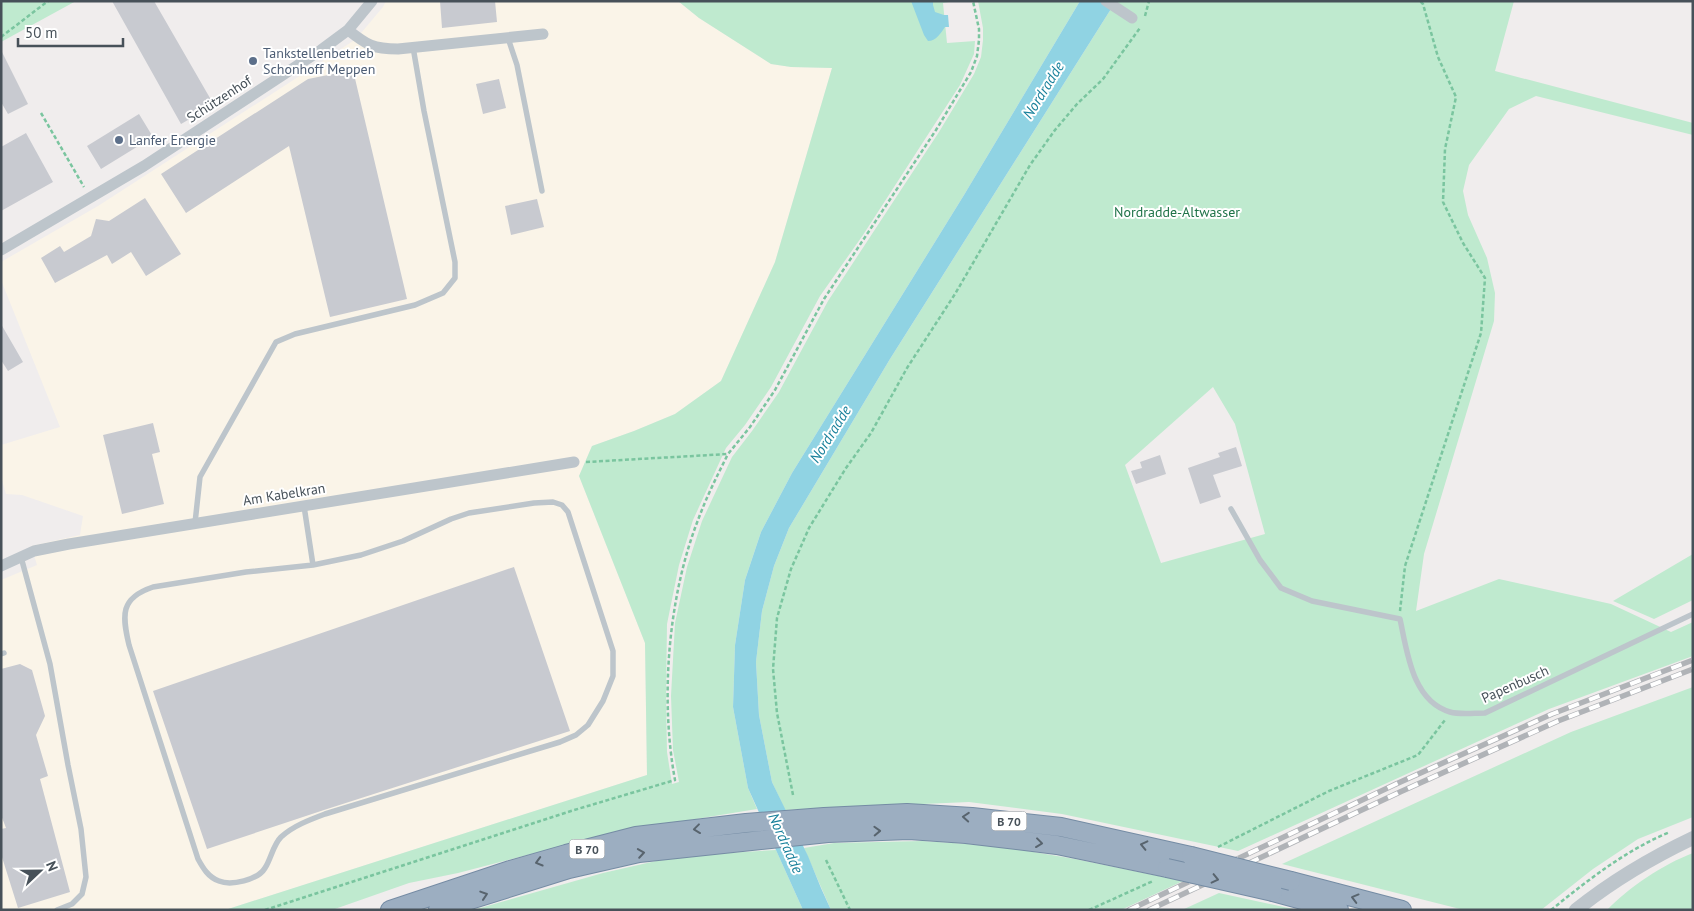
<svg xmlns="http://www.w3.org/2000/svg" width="1694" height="911" viewBox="0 0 1694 911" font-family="'PT Sans',sans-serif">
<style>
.commercial{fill:#faf4e8}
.green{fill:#bfeacf;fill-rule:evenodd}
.water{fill:#90d3e3}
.building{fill:#c8cad0}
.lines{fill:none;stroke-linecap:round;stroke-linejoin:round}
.trunk-casing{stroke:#758ca4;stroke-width:20}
.path{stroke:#7ac59f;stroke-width:2.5;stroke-dasharray:4 2.5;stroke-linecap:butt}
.service{stroke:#bdc5cb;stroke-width:5.5}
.minor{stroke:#bdc5cb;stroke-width:11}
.tertiary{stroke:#bdc5cb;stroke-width:14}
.trunk{stroke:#9caec1;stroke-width:18}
.rail-casing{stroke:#b0b3b7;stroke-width:5.5}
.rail{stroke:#fff;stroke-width:4;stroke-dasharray:11;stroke-linecap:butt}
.trunk-bridge-casing{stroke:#758ca4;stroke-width:20;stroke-linecap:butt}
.trunk-bridge{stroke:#9caec1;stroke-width:18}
.oneway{stroke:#58646e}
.service-dot{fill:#5c6f8a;stroke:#fff;stroke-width:2}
.labels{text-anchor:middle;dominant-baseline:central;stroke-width:4;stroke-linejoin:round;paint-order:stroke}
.shield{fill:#fff;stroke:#7e858b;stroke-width:1}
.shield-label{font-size:12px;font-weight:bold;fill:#475159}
.service-label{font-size:14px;fill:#4e5e75;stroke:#fff;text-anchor:start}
.street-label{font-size:14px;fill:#475159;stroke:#fff}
.park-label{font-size:14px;fill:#1f7348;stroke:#fff}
.water-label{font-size:15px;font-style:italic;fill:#19819b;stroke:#fff}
</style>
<rect width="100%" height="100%" fill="#f0eded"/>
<path class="commercial" d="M386,1H678L699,18L771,64L791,67L832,68L775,262L721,381L675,414L634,431L592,446L579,476L645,643L647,775L225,910H1V580L37,565L31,546L80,535L83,516L22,495L6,494L1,477V445L60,427L1,280V262L98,206L329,57L356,39L383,7Z"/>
<path class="green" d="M1,1H76L1,42Z
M678,1H955L943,3L947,43L975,41L974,54L960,85L863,235L820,296L771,387L745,425L726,448L693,520L679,565L667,624L666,697L667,752L672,784L679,782L673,750L671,696L675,623L687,567L702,521L732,457L752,431L779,392L828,301L939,132L974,74L981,57L983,40V28L978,1H1080L964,195L792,473L761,532L745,580L735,645L733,707L748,788L757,809L617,832L458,873L409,883L332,910H225L647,775L645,643L579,476L592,446L634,431L675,414L721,381L775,262L832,68L791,67L771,64L699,18Z
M1116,1H1514L1495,71L1693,123V135L1536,96L1509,109L1469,165L1463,191L1468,215L1487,258L1495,293L1494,321L1424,554L1416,611L1499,579L1611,604L1671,632L1693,622V656L1549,709L1238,851L1062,814L969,802L785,810L772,782L759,715L756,662L762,611L774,566L789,528L890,359ZM1213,387L1235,424L1265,534L1161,563L1125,465Z
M1693,554V600L1654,619L1613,601Z
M1693,687V817L1638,839L1593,869L1541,910H1464L1282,864L1571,732Z
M922,841L998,846L1075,859L1183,881L1121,910H831L804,848L834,843Z
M776,850L803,910H473L603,873L678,856Z
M1693,853V910H1607C1629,887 1664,864 1693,853Z
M1219,893L1298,910H1182Z"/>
<path class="water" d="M911,1H933V5L935,12L944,15H948L949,27H945C941,33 936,41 928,41L924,35Z
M1080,1H1116L890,359L789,528L774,566L762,611L756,662L759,715L772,782L808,856L821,888L831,910H803L748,788L733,707L735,645L745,580L761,532L792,473L964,195Z"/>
<path class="building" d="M112,1H154L214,105L181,124Z
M440,1H495L497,22L442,28Z
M1,50L28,104L8,114L1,102Z
M353,70L407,299L330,317L289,146L186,213L161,174L308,79Z
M499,79L506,108L483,114L476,84Z
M139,114L153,137L101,169L87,146Z
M26,133L53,182L1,211V147Z
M145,198L181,254L146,276L131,252L112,264L107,255L55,283L41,258L60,246L64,252L91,236L96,219L109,221Z
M537,199L544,227L511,235L505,206Z
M1,324L23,362L8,371L1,360Z
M153,423L160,452L152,454L164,504L122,514L103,435Z
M1236,447L1242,466L1213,475L1221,497L1200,504L1188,468L1220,457L1218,453Z
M1160,455L1166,474L1136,484L1131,471L1142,468L1140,462Z
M514,567L570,731L324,810L207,849L153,691Z
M20,664L32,670L45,716L36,735L48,776L40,779L70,892L18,908L1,854V829L6,828L1,815V669Z"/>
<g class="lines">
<defs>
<path id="trunk" d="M1291,881L1402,910
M1273,892L1339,910
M390,910L510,870L566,854L636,836L746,823L824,817L907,813L972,817L1061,827L1191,856
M438,910L569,869L639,853L828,833L909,830L966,834L1057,845L1167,868"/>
</defs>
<use href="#trunk" class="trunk-casing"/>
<path class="path" d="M1145,16L1149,1
M1,37L48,1
M41,113L84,187
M586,462L728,454L750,427L775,390L824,299L936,130L971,72L977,56L979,40V29L973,1
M1400,611L1405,566L1481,333L1485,278L1463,243L1443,202L1445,149L1456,97L1438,57L1423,4L1420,1
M793,795L777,713L773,669L777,618L791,569L809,528L846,468L871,433L907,368L955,294L1030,165L1055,130L1077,104L1103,79L1140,28
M1218,847L1329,791L1418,755L1445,720
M826,860L850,910
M265,910L571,811L675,780C660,699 668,597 698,520C706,498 717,476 728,454
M1089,910L1153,881
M1551,910C1588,880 1626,850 1670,832"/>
<path class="service" d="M508,38L517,65L542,191
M304,506L313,565L246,572L153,587C120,598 122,615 129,645L198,859C203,868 208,877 219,881C231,886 258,880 265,868C271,859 273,845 281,837C293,826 309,820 325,814L560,742L576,735L588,725L603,701L613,676V651L568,512L562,505L553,502L534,503L469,513L451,519L403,541L361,555L313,565
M1231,509L1260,560L1281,588L1312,601L1400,619C1407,651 1412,701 1450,712C1460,715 1474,713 1485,713L1693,614
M195,523L200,477L276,342L295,334L415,305L443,293L455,278V262L424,111L413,47
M21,557L50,664L68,765L81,829L86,877L82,894L72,904L57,910
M1,654L4,653"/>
<path class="minor" d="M1106,1L1132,18
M348,30C367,45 373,49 398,49L543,34
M1,250L144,166L321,50L348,30L372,1
M1,566L34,551L69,544L574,462"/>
<path class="tertiary" d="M1576,910C1612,881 1651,858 1693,838"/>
<use href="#trunk" class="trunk"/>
<defs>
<path id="rail" d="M1129,910L1396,784L1552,714L1693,660
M1149,910L1400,792L1558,721L1693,669"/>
</defs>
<use href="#rail" class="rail-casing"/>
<use href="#rail" class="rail"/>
<defs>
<path id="trunk-bridge" d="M1191,856L1291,881
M1167,868L1273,892"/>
</defs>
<use href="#trunk-bridge" class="trunk-bridge-casing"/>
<use href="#trunk-bridge" class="trunk-bridge"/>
</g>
<defs><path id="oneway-chevron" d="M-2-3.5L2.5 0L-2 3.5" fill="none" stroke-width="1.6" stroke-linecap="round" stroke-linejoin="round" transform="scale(1.25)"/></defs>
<g class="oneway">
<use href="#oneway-chevron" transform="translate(966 817) rotate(-176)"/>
<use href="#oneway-chevron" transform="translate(697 829) rotate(173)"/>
<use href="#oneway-chevron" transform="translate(877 831) rotate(-2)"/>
<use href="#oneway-chevron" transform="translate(1039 843) rotate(7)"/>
<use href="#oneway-chevron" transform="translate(1144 845) rotate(-167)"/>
<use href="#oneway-chevron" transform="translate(641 853) rotate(-9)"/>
<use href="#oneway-chevron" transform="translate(539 862) rotate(164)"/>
<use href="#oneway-chevron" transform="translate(1215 879) rotate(13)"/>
<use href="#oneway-chevron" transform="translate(484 895) rotate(-18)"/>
<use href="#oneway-chevron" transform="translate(1355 898) rotate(-165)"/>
</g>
<g class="service-dot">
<circle cx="253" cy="61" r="5"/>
<circle cx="119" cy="140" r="5"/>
</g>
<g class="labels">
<g class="shield">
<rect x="991.5" y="811.5" width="35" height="19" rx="4"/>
<rect x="569.5" y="839.5" width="35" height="19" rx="4"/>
</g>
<g class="shield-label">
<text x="1009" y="821">B 70</text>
<text x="587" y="849">B 70</text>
</g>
<g class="service-label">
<text x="263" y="53">Tankstellenbetrieb<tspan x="263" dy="16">Schonhoff Meppen</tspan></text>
<text x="129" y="140">Lanfer Energie</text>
</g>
<g class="street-label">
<text transform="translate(219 99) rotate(-33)">Schützenhof</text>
<text transform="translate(284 494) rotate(-9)">Am Kabelkran</text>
<text transform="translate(1515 684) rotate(-24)">Papenbusch</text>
</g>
<g class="park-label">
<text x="1177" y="212">Nordradde-Altwasser</text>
</g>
<g class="water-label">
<text transform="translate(1043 90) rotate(-58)">Nordradde</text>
<text transform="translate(830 434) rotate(-58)">Nordradde</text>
<text transform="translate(786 843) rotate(66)">Nordradde</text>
</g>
</g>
<rect width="1694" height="911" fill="none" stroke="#475159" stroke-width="5"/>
<g transform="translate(40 871) rotate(68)" stroke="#ffffff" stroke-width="4" paint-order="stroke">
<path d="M0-4L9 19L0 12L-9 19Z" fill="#475159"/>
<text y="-8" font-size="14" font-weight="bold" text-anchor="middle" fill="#475159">N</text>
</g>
<path d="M18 38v8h105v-8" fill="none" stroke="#475159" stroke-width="2.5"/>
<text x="25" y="38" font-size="15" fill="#475159" stroke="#ffffff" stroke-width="4" paint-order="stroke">50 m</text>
</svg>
